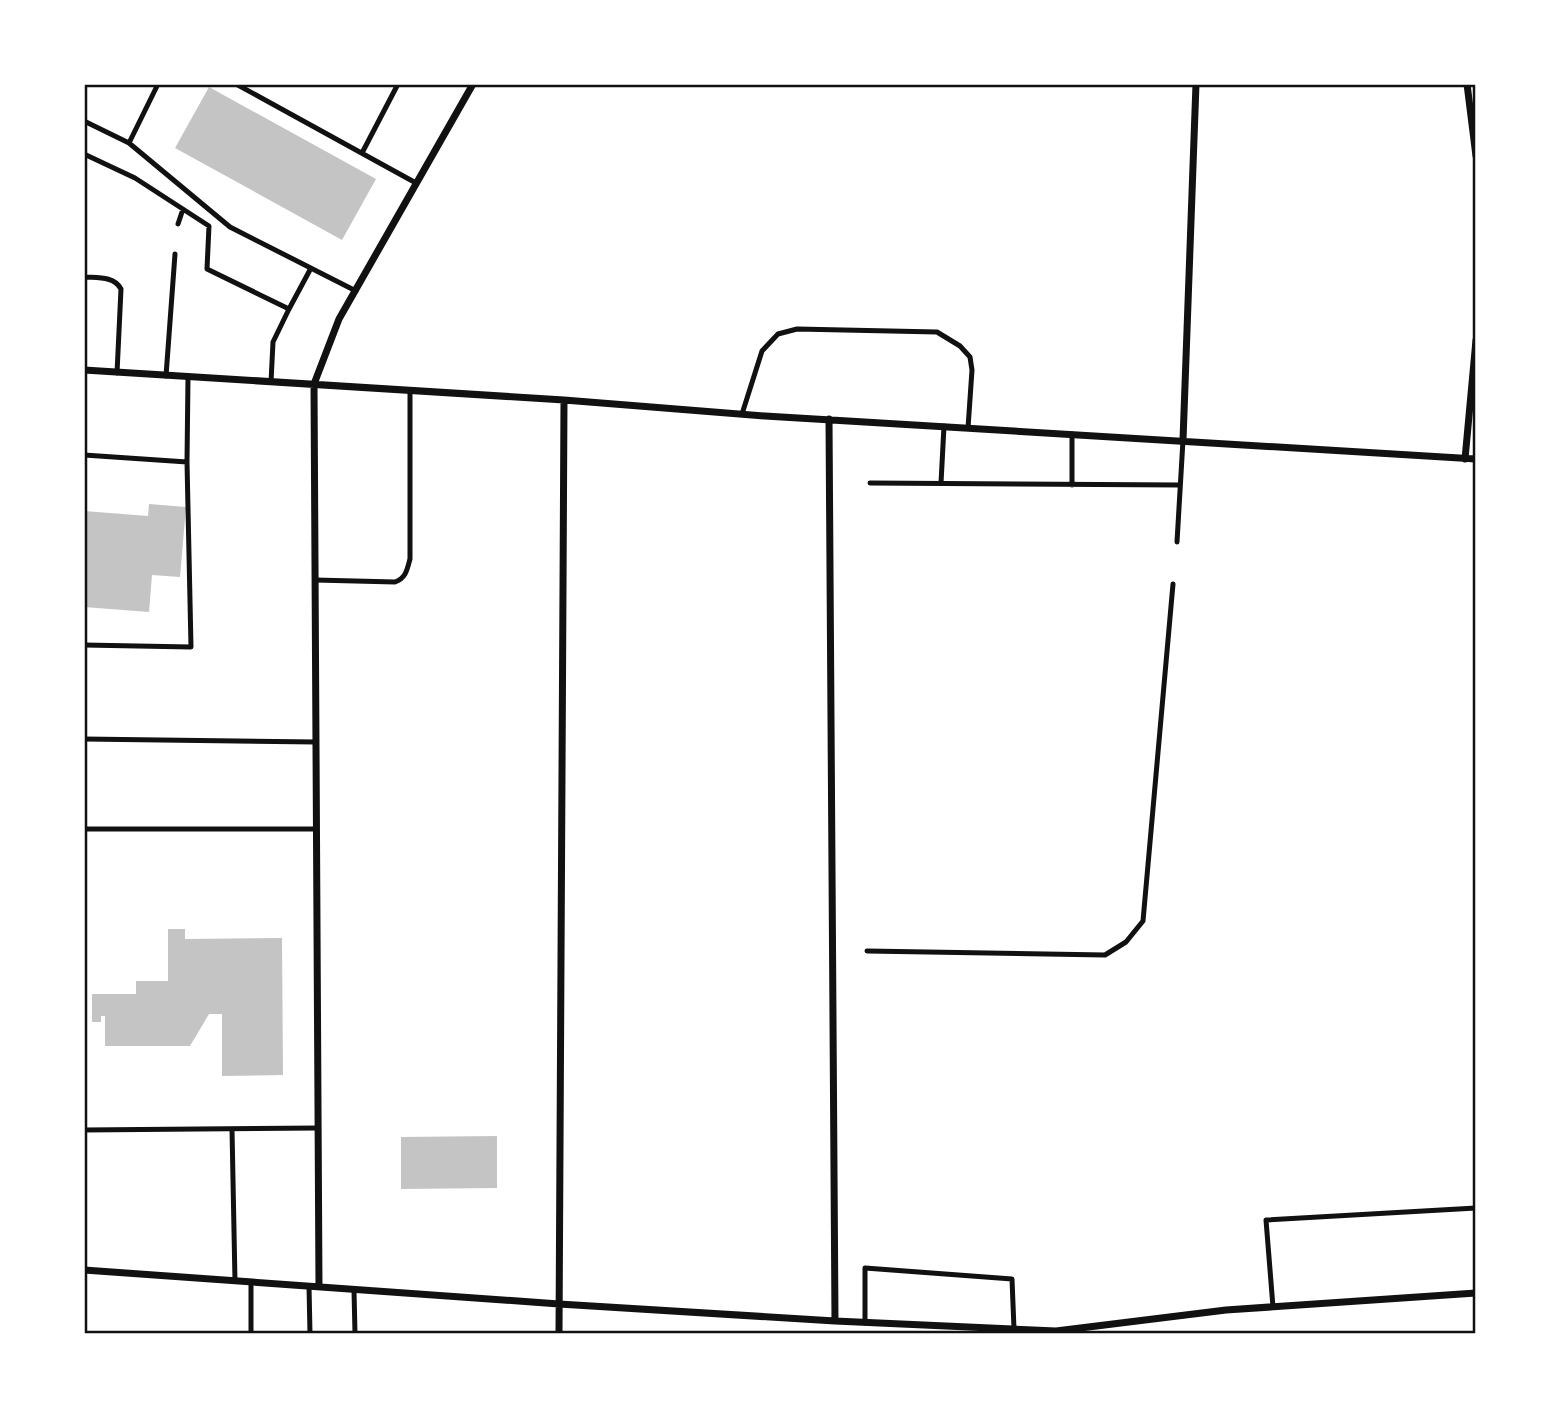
<svg xmlns="http://www.w3.org/2000/svg" width="1560" height="1418" viewBox="0 0 1560 1418" font-family="Cabin,sans-serif">
<style>
.building{fill:#c4c4c4}
.lines{fill:none;stroke-linecap:round;stroke-linejoin:round}
.service{stroke:#111;stroke-width:5}
.minor{stroke:#111;stroke-width:7}
.neatline{fill:none;stroke:#111;stroke-width:2.5}
</style>
<rect width="100%" height="100%" fill="#fff"/>
<path class="building" d="M209,87L376,179L342,240L175,148Z
M149,504L186,507L180,577L152,575L149,612L84,607V511L148,516Z
M168,929H185V939L282,938L283,1075L222,1076V1014H209L190,1046H105V1016H101V1022H92V994H136V981H168Z
M497,1136V1188L401,1189V1137Z"/>
<g class="lines">
<path class="service" d="M236,84L416,183
M84,121L129,143L230,227L356,291
M129,143L158,84
M362,153L398,84
M84,154L135,178L209,226L207,269L289,309L311,268
M178,224L183,209
M84,277C98,278 114,276 121,289L117,373
M166,376L175,254
M271,382L273,342L289,309
M742,414L762,351L778,334L797,329L937,332L960,346L970,357L972,370L968,428
M84,455L187,462L188,377
M870,483L1180,485
M941,483L944,426
M1072,485V434
M1476,522V523
M1177,542L1183,440
M315,580L395,582C406,578 407,570 410,559V390
M84,645L191,647L187,462
M84,739L316,742
M84,829H316
M867,951L1105,955L1126,942L1143,921L1173,584
M232,1129L235,1281
M84,1130L318,1128
M251,1282V1334
M309,1286L310,1334
M354,1290L355,1334
M1273,1307L1266,1220L1476,1208
M865,1323V1268L1012,1279L1014,1329"/>
<path class="minor" d="M1467,84L1476,156
M84,370L564,400L765,416L1476,459
M829,419L835,1321
M1183,440L1196,84
M1465,459L1476,340
M84,1270L559,1304L835,1321L1056,1331L1226,1310L1476,1293
M319,1287L314,384L339,319L473,84
M559,1334L564,400"/>
</g>
<rect width="1560" height="1418" fill="none" stroke="#ffffff" stroke-width="172"/>
<rect x="86" y="86" width="1388" height="1246" class="neatline"/>
</svg>
